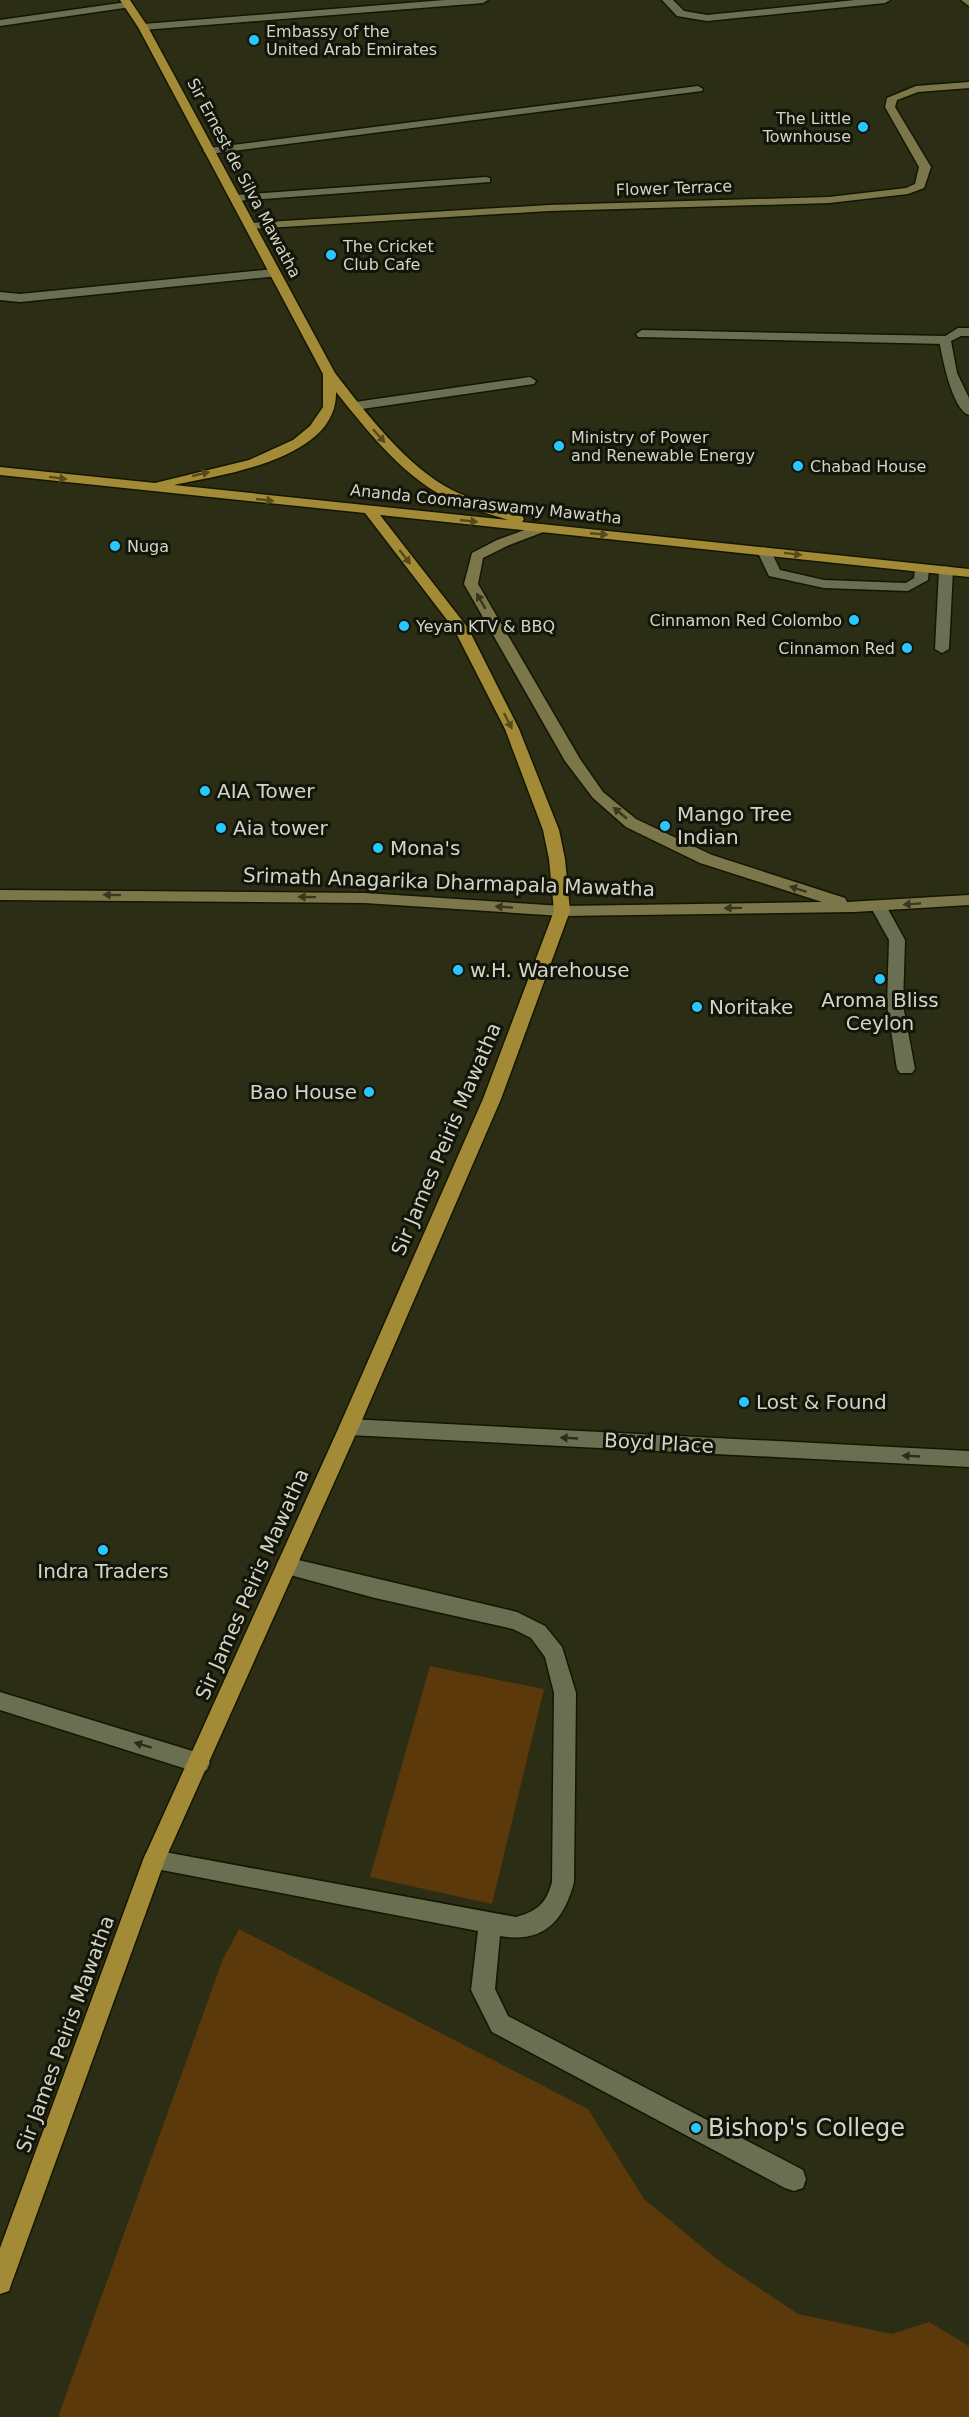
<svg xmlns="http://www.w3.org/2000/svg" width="969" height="2417" viewBox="0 0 969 2417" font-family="'DejaVu Sans',sans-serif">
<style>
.green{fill:#5b390a}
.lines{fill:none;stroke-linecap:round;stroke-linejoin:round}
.lane-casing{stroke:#141600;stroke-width:3}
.street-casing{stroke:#141600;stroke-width:3}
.secondary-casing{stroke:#141600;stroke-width:3}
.highway-casing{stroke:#141600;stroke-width:3}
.lane{fill:#6a6f52;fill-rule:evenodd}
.street{fill:#6a6f52;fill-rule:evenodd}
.secondary{fill:#7b774a;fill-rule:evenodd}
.highway{fill:#a38a37;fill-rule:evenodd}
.oneway{fill:#544a1e}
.oneway2{fill:#383720}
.oneway3{fill:#2a2c1c}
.poi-dot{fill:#28c8ff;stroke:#14150a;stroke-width:2}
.labels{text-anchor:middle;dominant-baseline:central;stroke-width:6;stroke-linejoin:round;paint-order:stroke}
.far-poi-label{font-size:16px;fill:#d2d5c5;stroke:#14150a;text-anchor:start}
.far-street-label{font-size:16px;fill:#d2d5c5;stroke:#14150a}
.poi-label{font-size:20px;fill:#d2d5c5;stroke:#14150a;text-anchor:start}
.street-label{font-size:20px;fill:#d2d5c5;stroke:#14150a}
.near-poi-label{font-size:24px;fill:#d2d5c5;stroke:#14150a;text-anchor:start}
</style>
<rect width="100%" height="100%" fill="#2b2e14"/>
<path class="green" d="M430,1666L544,1689L492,1904L370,1877Z
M239,1929L588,2109L644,2199L723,2264L798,2314L892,2334L929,2322L969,2346V2417H58L223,1959Z"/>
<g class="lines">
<defs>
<path id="lane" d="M127,2L132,5L131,7L0,26V20Z
M275,269L281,273L279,276L20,302L0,300V292L20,294Z
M642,330L945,336L951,340L945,344L638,337L636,334Z
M530,377L536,381L534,384L355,410L349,406L355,402Z
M764,547L771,551L780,570L824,580L906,583L914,578L915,569L922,565L929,569L928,580L908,591L824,588L769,576L757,551Z
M946,566L953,570L949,649L942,653L935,649L939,570Z
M878,901L884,902L905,940L903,1005L915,1069L912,1073H900L897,1069L887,1005L889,940L870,906L872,902Z
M286,1557L517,1612L545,1626L562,1647L576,1693L574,1882C564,1921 543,1944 500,1936L495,1989L508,2016L803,2170L806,2179L803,2188L794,2191L785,2188L492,2032L471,1990L478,1931L146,1867L143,1860L146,1853L154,1850L516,1917C537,1911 546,1904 552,1882L554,1693L545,1657L531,1638L513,1629L375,1598L279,1572L276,1566L279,1560Z"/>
<path id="street" d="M445,0H488L483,3L143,30L138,27L143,24Z
M662,0H673L684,11L707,15L855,0H890L885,3L707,21L677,16Z
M698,86L703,89L702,91L209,154L203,151L209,148Z
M486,177L490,178V182L236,201L230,198L236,195Z
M958,328H969V336H961L951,341L957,373L969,398V415C952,410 942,356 939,340Z
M349,1419L969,1451V1467L349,1435L342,1433L339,1427L342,1421Z
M0,1692L199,1753L207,1756L210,1763L207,1770L199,1773L0,1710Z"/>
<path id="secondary" d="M961,0H969V6Z
M969,82V88L918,92L897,100L895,107L931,167L924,188L908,194L829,203L549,211L251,229L245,226L251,223L549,205L829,197L906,188L915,184L919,167L885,107L887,98L916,86Z
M541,524L546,525L548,528L546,531L507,546L483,558L478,584L580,759L603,792L636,819L712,855L845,898L847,902L969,895V905L854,912L562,916L365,903L0,900V890L365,893L562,906L822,902L700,863L626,827L593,798L565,761L464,584L472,553L497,540Z"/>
<path id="highway" d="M120,0H130L148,27L335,373C366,413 407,467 452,490C474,501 499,508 522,516L524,519L522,522L969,569V577L380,515L468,628L519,729L559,830L565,859L570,911L501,1099L359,1427L165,1860L12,2282L9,2291L0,2294V2248L143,1860L339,1427L483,1099L554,911L549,859L543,830L505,729L454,629L365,513L0,475V467L155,483L249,460L293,440L310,426L323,407V374L138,27ZM336,392C365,428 401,474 443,496C463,507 487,513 508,520L174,485C222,475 338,459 336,392Z"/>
</defs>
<use href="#lane" class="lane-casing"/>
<use href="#street" class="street-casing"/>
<use href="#secondary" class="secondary-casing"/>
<use href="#highway" class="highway-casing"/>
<use href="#lane" class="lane"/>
<use href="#street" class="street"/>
<use href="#secondary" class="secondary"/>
<use href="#highway" class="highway"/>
</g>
<defs><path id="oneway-solid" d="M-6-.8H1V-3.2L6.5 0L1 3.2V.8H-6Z" transform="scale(1.5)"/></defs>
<g class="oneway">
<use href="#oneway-solid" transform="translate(379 436) rotate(48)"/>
<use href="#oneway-solid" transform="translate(201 474) rotate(-13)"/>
<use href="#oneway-solid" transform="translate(58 478) rotate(7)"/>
<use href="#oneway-solid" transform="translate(265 500) rotate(6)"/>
<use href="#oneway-solid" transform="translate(469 521) rotate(6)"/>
<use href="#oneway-solid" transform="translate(599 534) rotate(5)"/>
<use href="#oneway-solid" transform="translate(793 554) rotate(7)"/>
<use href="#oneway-solid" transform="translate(405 557) rotate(52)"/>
<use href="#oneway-solid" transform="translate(508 721) rotate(63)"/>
</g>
<g class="oneway2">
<use href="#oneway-solid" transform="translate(481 601) rotate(-120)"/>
<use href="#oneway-solid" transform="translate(620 813) rotate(-140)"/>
<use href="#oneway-solid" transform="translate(798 889) rotate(-162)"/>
<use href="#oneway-solid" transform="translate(112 895) rotate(-179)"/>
<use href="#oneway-solid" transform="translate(307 897) rotate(-179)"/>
<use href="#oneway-solid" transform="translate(912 904) rotate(176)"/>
<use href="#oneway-solid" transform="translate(504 907) rotate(-176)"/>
<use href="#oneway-solid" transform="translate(733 908) rotate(179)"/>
</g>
<g class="oneway3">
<use href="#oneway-solid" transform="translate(569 1438) rotate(-177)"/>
<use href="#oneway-solid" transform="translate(911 1456) rotate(-177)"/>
<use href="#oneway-solid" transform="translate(143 1745) rotate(-163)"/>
</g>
<g class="poi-dot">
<circle cx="254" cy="40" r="6"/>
<circle cx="863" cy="127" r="6"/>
<circle cx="331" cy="255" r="6"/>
<circle cx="559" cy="446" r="6"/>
<circle cx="798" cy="466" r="6"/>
<circle cx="115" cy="546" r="6"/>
<circle cx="854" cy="620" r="6"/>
<circle cx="404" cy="626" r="6"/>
<circle cx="907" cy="648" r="6"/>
<circle cx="205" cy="791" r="6"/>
<circle cx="665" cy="826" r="6"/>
<circle cx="221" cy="828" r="6"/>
<circle cx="378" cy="848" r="6"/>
<circle cx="458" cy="970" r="6"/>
<circle cx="880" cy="979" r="6"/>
<circle cx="697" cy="1007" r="6"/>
<circle cx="369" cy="1092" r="6"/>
<circle cx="744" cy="1402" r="6"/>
<circle cx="103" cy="1550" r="6"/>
<circle cx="696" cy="2128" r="6"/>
</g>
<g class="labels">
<g class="far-poi-label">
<text x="266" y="31">Embassy of the<tspan x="266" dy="18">United Arab Emirates</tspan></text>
<text x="851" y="118" text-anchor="end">The Little<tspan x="851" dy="18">Townhouse</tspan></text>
<text x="343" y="246">The Cricket<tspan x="343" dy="18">Club Cafe</tspan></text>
<text x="571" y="437">Ministry of Power<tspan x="571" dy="18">and Renewable Energy</tspan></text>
<text x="810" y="466">Chabad House</text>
<text x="127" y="546">Nuga</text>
<text x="842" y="620" text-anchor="end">Cinnamon Red Colombo</text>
<text x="416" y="626">Yeyan KTV &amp; BBQ</text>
<text x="895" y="648" text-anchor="end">Cinnamon Red</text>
</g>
<g class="far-street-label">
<text transform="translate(244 178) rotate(62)">Sir Ernest de Silva Mawatha</text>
<text transform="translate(674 188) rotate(-2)">Flower Terrace</text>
<text transform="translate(486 504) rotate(6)">Ananda Coomaraswamy Mawatha</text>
</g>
<g class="poi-label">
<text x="217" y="791">AIA Tower</text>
<text x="677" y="814">Mango Tree<tspan x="677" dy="23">Indian</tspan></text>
<text x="233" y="828">Aia tower</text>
<text x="390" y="848">Mona's</text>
<text x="470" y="970">w.H. Warehouse</text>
<text x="880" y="1000" text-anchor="middle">Aroma Bliss<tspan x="880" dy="23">Ceylon</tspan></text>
<text x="709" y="1007">Noritake</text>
<text x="357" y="1092" text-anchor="end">Bao House</text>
<text x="756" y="1402">Lost &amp; Found</text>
<text x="103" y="1571" text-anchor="middle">Indra Traders</text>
</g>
<g class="street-label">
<text transform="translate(449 882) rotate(2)">Srimath Anagarika Dharmapala Mawatha</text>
<text transform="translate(446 1139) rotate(-67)">Sir James Peiris Mawatha</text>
<text transform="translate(659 1443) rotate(3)">Boyd Place</text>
<text transform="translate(252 1584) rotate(-66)">Sir James Peiris Mawatha</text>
<text transform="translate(65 2034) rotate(-70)">Sir James Peiris Mawatha</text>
</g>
<g class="near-poi-label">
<text x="708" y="2128">Bishop's College</text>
</g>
</g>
</svg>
